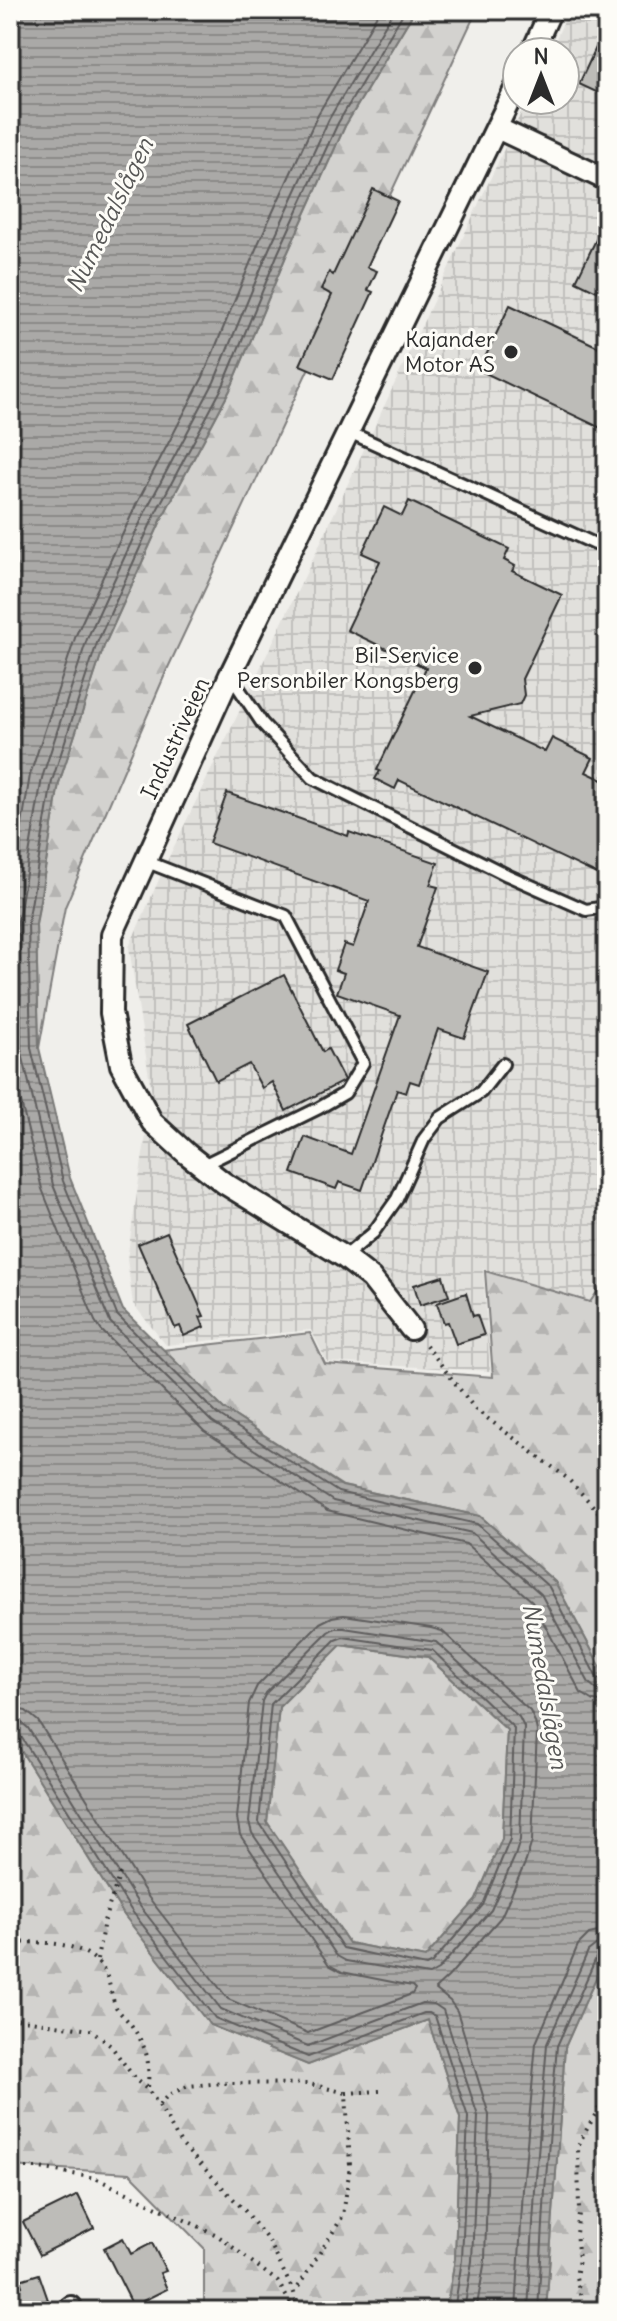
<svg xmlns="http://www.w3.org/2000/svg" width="617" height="2321" viewBox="0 0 617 2321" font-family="Delius,sans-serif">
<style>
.industrial{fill:url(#industrial-grid)}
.forest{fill:url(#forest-firs);stroke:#7f7e7d;stroke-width:2}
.water{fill:url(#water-rules);stroke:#777775;stroke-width:2;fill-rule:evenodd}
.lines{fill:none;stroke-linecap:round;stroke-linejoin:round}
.shore{stroke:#5e5d5d;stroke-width:2}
.building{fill:#bdbcb8;stroke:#2b2b2b;stroke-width:2}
.service-casing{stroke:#2b2b2b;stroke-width:16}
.minor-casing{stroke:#2b2b2b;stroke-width:26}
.path{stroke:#2b2b2b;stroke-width:4;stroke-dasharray:2 6;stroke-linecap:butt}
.service{stroke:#fdfcf7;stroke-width:10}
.minor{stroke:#fdfcf7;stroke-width:20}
.poi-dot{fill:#2b2b2b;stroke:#fdfcf7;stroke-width:3}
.labels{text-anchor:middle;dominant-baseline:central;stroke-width:6;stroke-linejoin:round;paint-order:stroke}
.poi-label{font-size:22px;fill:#2b2b2b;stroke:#fdfcf7;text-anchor:end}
.street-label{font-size:22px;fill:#2b2b2b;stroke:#fdfcf7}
.water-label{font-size:24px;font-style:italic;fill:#575756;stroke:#fdfcf7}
</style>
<defs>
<pattern id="industrial-grid" width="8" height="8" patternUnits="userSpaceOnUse" patternTransform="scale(2)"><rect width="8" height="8" fill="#e1e0dc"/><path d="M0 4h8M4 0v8" fill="none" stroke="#c1c0bd"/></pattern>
<pattern id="forest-firs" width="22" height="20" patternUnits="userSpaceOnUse" patternTransform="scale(2)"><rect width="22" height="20" fill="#d3d2cf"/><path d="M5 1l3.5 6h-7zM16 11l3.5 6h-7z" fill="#b5b4b2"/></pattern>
<pattern id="water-rules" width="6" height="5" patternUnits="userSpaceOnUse" patternTransform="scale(2)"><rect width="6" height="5" fill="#aaa9a7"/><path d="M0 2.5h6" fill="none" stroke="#8b8a88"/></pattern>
</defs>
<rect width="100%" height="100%" fill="#f0efeb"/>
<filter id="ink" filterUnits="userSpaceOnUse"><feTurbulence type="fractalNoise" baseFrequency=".0125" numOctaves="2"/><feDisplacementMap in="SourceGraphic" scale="16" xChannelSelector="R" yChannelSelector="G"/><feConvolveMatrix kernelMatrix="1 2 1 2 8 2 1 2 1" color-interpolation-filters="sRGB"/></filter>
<g filter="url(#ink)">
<path class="industrial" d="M569,10H607V1276L589,1301L483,1269L490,1371L327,1362L311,1330L166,1345L133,1304L127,1259L152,1095L129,947L169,857L311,563L527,100H565V52H550Z"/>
<path class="forest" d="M415,10H477L166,672L65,907L39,1048L36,925L59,783L104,646L163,516L230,390L286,256L345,126Z
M485,1271L590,1302L607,1278V1679L555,1582L480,1516L343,1486L224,1409L162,1350L310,1333L325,1364L493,1377Z
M341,1645L428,1657L507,1730L502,1839L476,1900L425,1958L349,1943L267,1822L279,1707Z
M10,1733L124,1915L210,2025L308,2065L428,2020L460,2118L455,2259L446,2311H204V2248L130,2173L10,2166Z
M607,1953V2311H546L565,2047Z"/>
<path class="water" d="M10,10H415L345,126L286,256L230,390L163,516L104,646L59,783L36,924L39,1048L70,1178L123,1310L224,1409L342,1486L480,1516L555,1582L607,1679V1953L565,2047L546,2311H446L455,2259L460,2118L428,2020L308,2065L210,2025L124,1915L10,1733ZM341,1645L428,1657L507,1730L502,1839L476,1900L425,1958L349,1943L267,1822L279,1707Z"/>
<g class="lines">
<path class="shore" d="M394,10L329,119L269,249L214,382L147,508L87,639L42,778L18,921L21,1049L53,1185L110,1322L212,1422L333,1501L472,1533L541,1594L589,1683L596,1689L607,1691
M405,10L338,123L278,253L223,386L156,512L97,643L52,781L28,923L31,1048L63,1181L117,1315L218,1415L338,1492L477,1524L549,1587L596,1676L601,1680L607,1681
M10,898L30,775L76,635L137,503L203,377L258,244L318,114L380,10
M10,1057L42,1189L95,1321L101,1330L204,1431L327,1511L466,1544L532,1601L581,1693L594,1701L607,1703
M344,1628L436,1642L519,1717L524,1727L520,1840L515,1856L491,1910L438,1970L429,1975L346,1961L337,1956L252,1833L249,1822L262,1701L266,1693L328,1632L335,1628Z
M343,1637L432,1650L514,1728L510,1839L483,1905L432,1963L426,1966L343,1948L259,1822L271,1704L335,1640Z
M10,1708L26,1711L38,1721L149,1898L228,1999L308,2033L412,1994L415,1989L412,1986L342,1972L329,1965L240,1835L237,1818L249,1703L257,1686L320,1623L332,1617L344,1615L431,1628L442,1631L530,1711L535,1722L537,1731L532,1841L526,1861L501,1917L448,1977L435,1989L450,2001L457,2011L489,2115L485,2260L476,2311
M10,1720L21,1722L28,1728L139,1905L221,2009L308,2046L422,2003L434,2004L443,2010L478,2116L472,2261L464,2311
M10,1730L15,1731L20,1735L131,1910L215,2018L308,2057L424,2013H429L435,2016L468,2117L462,2260L454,2311
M516,2311L523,2189L536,2043L578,1945L589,1934L607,1930
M528,2311L535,2190L547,2044L588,1951L597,1944L607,1942
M538,2311L545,2190L557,2046L596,1958L601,1953L607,1952"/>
</g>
<path class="building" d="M607,24V97L579,84Z
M373,189L398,201L367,267L377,271L368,290L373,292L333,379L300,365L332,295L321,289L329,272L333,275Z
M607,217V296L576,281Z
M510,305L607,351V431L479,370Z
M409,501L509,549L504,560L515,566L512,571L562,595L522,679L524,695L520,704L470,716L545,752L552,738L593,758L586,772L607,782V855L598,875L399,780L395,789L375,779L380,771L377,770L426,668L347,630L380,561L362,553L384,507L402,516Z
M227,793L348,836L349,832L438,863L430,885L438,887L417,947L488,972L464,1038L438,1029L419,1084L410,1081L406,1093L397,1090L362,1190L339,1182L336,1189L292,1173L305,1137L351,1154L400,1015L337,993L344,973L335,970L344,944L353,947L369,901L209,843Z
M284,975L323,1052L328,1049L344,1080L342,1082L286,1111L272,1082L262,1088L249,1064L216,1081L188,1024Z
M167,1232L204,1316L200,1317L204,1327L184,1336L180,1326L175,1328L138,1244Z
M443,1276L449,1296L420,1305L414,1285Z
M466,1293L473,1316L477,1315L484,1335L456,1344L448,1322L444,1323L437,1303Z
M78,2195L94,2228L40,2255L23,2222Z
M123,2238L131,2254L152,2243L166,2271L160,2273L167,2289L133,2306L104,2248Z
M39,2274L48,2300L23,2309L16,2288L22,2286L20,2280Z"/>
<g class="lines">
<defs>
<path id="service" d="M349,432L595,544L607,545
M230,675L262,723L313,778L507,875L586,910L607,907
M145,861L286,916L363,1063L345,1093L319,1108L201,1166
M344,1257L373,1233L397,1199L424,1139L440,1118L481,1092L503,1064"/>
<path id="minor" d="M532,52L551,10
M497,128L607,180
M411,1329L371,1278L344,1257L224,1183L187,1154L152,1122L121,1065L111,1013L112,935L230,675L517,85
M69,2311L71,2307"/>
</defs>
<use href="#service" class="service-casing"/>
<use href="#minor" class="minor-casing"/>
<path class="path" d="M426,1345L475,1409L567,1478L597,1510L607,1524
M10,1930C17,1942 16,1951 10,1963
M15,1943C45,1941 88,1942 105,1972C110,1982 111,1996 116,2007C120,2014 127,2019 132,2026C149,2052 149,2059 148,2090
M97,1960L104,1921L120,1873
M10,2018L90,2030L111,2046L136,2080L148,2090L159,2105L181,2144L245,2211L270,2243L294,2293L299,2311
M346,2093L380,2091
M159,2105L168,2095L188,2086L224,2083L310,2084L346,2093L350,2166L343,2216L295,2292
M10,2168H40L95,2178L217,2235L278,2282L295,2311
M579,2311L581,2298L576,2277L579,2259L576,2233L579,2214L578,2145L607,2094"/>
<use href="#service" class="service"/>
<use href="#minor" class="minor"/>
</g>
</g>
<g class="poi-dot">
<circle cx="511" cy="352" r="8"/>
<circle cx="475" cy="668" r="8"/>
</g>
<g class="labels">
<g class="poi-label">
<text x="495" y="339">Kajander<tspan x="495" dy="25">Motor AS</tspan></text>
<text x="459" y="655">Bil-Service<tspan x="459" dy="25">Personbiler Kongsberg</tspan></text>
</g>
<g class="street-label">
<text transform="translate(175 738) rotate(-65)">Industriveien</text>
</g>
<g class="water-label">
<text transform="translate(109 215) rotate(-64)">Numedalslågen</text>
<text transform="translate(546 1686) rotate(80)">Numedalslågen</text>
</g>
</g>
<rect width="617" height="2321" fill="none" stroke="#fdfcf7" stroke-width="40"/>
<rect x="20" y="20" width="577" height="2281" fill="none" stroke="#2b2b2b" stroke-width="3" filter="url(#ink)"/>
<g transform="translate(541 76)"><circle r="38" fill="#fdfcf7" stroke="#a9a8a5" stroke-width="2"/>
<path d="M0-6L14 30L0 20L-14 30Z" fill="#2b2b2b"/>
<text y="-12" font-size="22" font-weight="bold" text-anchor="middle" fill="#2b2b2b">N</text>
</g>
</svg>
